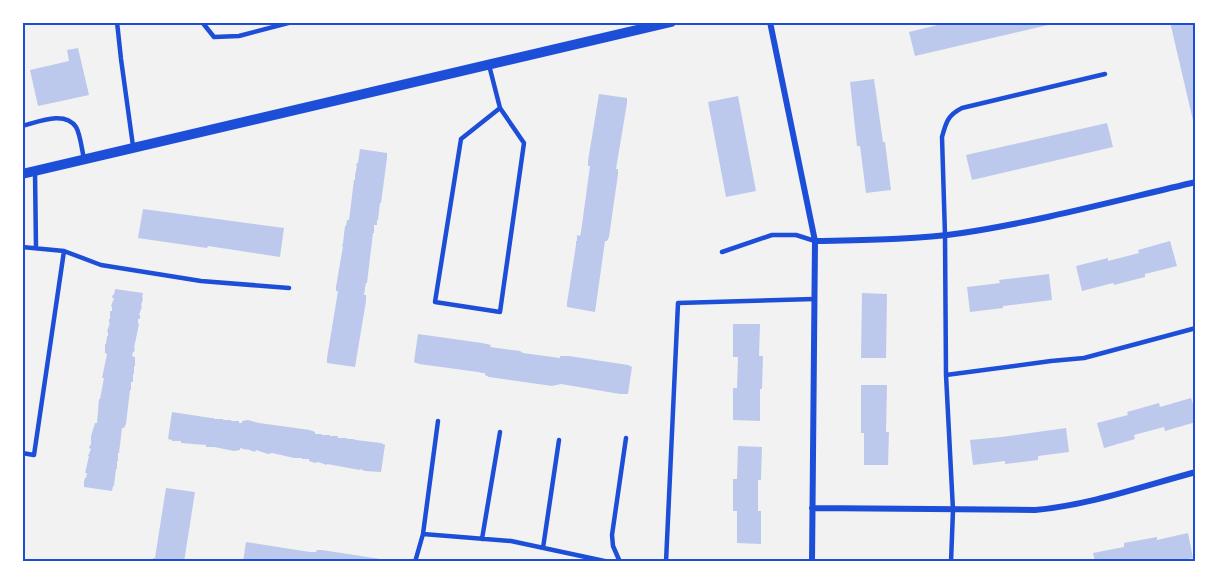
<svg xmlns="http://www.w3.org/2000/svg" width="1218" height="584" viewBox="0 0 1218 584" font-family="'Nunito Sans',sans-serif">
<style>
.building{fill:#bdc9ec}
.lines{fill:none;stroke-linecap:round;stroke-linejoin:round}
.service{stroke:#1d4ed8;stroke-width:4.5}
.minor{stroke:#1d4ed8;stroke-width:6}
.tertiary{stroke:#1d4ed8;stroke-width:10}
.neatline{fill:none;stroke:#1d4ed8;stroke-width:2}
</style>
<rect width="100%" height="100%" fill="#f2f2f2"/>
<path class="building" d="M950,22H1057V23L915,56L909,32Z
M1170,22H1195L1196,129H1195Z
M78,48L89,95L38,106L30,70L69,61L67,50Z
M874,79L883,142H885L891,190L866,193L860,146H857L850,82Z
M599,94L627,98V103L616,169H618V174L609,237L607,241H605L595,312L567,307V303L576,245V241H577V235L580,236L581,232L590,166H588V161Z
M738,96L756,191L726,197L708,102Z
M1107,123L1113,147L972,180L966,155Z
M360,149L387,153V158L381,203H380L378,220H377V225H374V233H373L367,283H366L365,288L364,295H366V301L355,367L327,363V358L338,291H336V287L343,246H342L343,243L345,226H346L347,220H349L354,180H355V175L357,166H356L357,163H358Z
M143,209L284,228L280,257L208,246L207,248L138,238Z
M1170,241L1177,266L1145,274V277L1114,285L1113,283L1082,291L1076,266L1108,258V261L1139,253L1138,250Z
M1049,274L1052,300L1003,306V308L970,312L967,287L1000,283L999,280Z
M115,289L143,293L142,298H143L141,306H142L139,315H140V319H138V323L139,324L134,348H135L134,352H133L132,356L135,357V366H134V374H133V382H131V390H130L126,424L124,428H122L119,453H118V461H117V469H116L114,486H113L112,491L84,487V481L85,478H86L87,473H85L89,456H88L91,449L89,448L90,445H91V436L95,423H97L99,399H100L104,378H102L107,354L105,353V344H106L107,336H108V332L107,331L110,323H109V319H110V311H112V307L111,306L114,298H112L113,294L114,295Z
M862,293L887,294L886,358H861Z
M733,324H760L759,356H763L762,389H760V421L733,420V388H737L738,357H733Z
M418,334L482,343L491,345L490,347L520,351L523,353L560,358V356H569L628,365L632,367L628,394H620L561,384L552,386L489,377L485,375V373H482L478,372L419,364L414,362Z
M861,385H887L886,432H889L888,465H864V433H861Z
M1191,398L1196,413V422L1165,431L1164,427L1134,435L1135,439L1104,448L1097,423L1128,415L1127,412L1159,403L1160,407Z
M172,412L211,418H214V419H223V420H231V421H239V423H242V421L248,420L259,423L310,430L315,432V434H322L321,435H330V436H338V438H347V439H353L356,440L381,443L385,445L381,472L365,471L360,469V470L327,464V465L318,462L315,463L309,461V459H302V458H294L272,453L268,454L256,450L255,452L247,449V450L240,448V450L234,451L214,447H206V445L181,443V441H172V440L168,439Z
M1066,428L1069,452L1038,456V460L1005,464V461L973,465L970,440L1001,437Z
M738,446L762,447L761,480H758V511H761V544L737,543V511H733V479H737Z
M166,488L195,492L184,562H153V558H155Z
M1188,533L1193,558L1173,562H1095L1093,553L1124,547V543L1157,537V540Z
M246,542L310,552H316L317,550H322L387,560L386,562H243Z"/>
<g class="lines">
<path class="service" d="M117,22L121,59L133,146
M202,22L214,37L239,36L292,22
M489,65L500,108L524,143L500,312L435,302L461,139L500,108
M22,126C38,122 65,110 76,127C80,133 82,150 84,159
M35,171L36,248
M22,247L64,251L34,455L22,453
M64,251L101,265L201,281L289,288
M722,252L772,235H796L815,241
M946,375L1051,361L1084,358L1196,328
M423,534L438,421
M482,539L500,432
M543,548L559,440
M415,562L423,534L511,541L609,562
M620,562L613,546L612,535L626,438
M666,562L678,303L814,299
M951,562L953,510L946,375L945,235L942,137C946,122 948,115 962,108L1105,74"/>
<path class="minor" d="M770,22L815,241L812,562
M815,241C864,240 913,240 962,233C1041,221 1118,200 1196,182
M812,508L1035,510C1090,505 1143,486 1196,472"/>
<path class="tertiary" d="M22,174L671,22"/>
</g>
<rect width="1218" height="584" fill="none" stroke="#ffffff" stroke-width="48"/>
<rect x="24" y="24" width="1170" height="536" class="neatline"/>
</svg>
